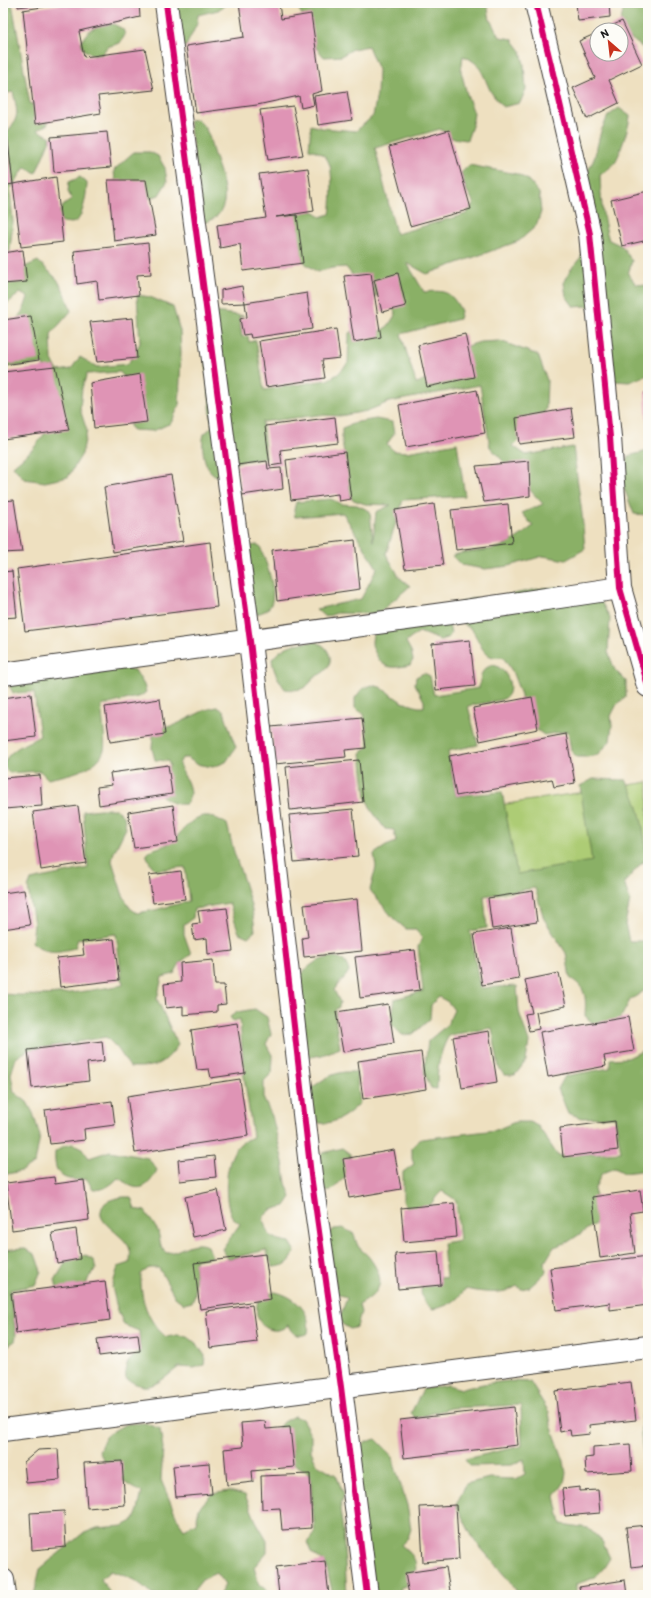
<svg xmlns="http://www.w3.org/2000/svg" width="651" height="1598" viewBox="0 0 651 1598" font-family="Itim,sans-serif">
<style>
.green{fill:#adcc74;stroke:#647448}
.forest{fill:#8ab066;stroke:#536641}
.building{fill:#df94b5}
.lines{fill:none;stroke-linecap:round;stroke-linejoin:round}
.minor-casing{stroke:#3c3935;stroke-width:24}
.minor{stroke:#fff;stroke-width:22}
.cycleway-casing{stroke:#fdfcf7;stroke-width:8}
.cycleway{stroke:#d6006c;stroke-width:6}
</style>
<rect width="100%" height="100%" fill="#fdfcf7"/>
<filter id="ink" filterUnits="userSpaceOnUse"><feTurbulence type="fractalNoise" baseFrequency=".025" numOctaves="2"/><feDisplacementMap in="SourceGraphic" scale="8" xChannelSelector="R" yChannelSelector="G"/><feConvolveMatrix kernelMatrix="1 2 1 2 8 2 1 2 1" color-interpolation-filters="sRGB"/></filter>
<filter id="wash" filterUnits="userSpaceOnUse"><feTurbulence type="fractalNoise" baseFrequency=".012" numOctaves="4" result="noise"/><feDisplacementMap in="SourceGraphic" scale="16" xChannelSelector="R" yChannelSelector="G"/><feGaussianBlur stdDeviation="0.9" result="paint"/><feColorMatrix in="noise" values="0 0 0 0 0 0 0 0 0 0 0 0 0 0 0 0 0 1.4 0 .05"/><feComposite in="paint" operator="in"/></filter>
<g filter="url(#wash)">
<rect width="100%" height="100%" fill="#eee0c0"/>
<path class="green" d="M648,782V862L473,881L462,811Z"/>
<path class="forest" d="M3,3H12L30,104L45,103L48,124L37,130L51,137L36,173L25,167L10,190L13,222L9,257L18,270L38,261L57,279L65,293L71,311L51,334L52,360L58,371L71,369L80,357L97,367L128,364L140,343L137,295L150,297L173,307L180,331L181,352L179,406L171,423L153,431L132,430L126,416L136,382L124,377L120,372L87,374L82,388L80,409L87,431L82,454L68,477L45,482L24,479L13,466L33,449L58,416L43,364L3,367V339L24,309L28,297L20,293L3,307V140C17,116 20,121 13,92L3,94Z
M160,3H228L218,10L198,15L197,24L186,46L175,51Z
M295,3H487L490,20L500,37L512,39L521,51L524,65L526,89L520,103L503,107C499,102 494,97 491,92C483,76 482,63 463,56L461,71L468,98L474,113L472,126L467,140L452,138L440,129L375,148L396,234L466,214L474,203L466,189L461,173L469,165L517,174L528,180L539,193L541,212L536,226L519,241L427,274L407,263L424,292C445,290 451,291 461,311L459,319L401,334L416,383L469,368L467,346L480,342L500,341L538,355L547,380L546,408L539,424L525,434L513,446L526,455L573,447L582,514L585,549L566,560L543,556L509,566L485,569L461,565L452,556C464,551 473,552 486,550C505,548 518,538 533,526L522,513L543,504L490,447L480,385L389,402L367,411L340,416L319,415L262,422L266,458L237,462L219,477C216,476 213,474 211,472C203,464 201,444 204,434L212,427L201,310L244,316L239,317L242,337L248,336L249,342L256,340L264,390L327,380L338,374L348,363L349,333L362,328L378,333L388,326L396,314L389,302L381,295L369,297L346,267L332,268L317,272L306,264L285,242L280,214L314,211L321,217L330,214C332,204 333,172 329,163C326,154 317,151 309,149L311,125L322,128L356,131L373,116L377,94L378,70L368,46L353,49L341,56L324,57L314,45L307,23Z
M625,3H648V52L619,29Z
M113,24L123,29L125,35L120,43L107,47L102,54L97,57L84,50L81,43C87,28 98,25 113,24Z
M619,108L630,116C629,126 626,133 623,143C616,162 617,163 600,175C601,197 602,219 609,240L622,246L632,261L628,274L636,284L648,286V329L646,332L648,336V375L629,382L614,381L588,306L574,307L566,296L564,283L571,269L581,257L583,242L581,185L594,159L601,131L608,116Z
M197,119C211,132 209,139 214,155C222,178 237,213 204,223L189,120Z
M134,152H150L158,156L165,168L167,182L159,195L145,200L115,182L114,170C121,164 126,158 134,152Z
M80,177L87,183C87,191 83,219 75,222C71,224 66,222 62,222L58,215L63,206L72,199L68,192L69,182Z
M376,419L392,422L394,434L387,444L394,451L407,452L457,443L465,496L403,500L386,554L400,578L410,586L378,614L337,613L325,617L316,609L361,599L377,568L343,513L295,517L294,510L296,502L331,499L341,504L357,505L370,511L373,542L376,512L391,505L365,504L351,499L342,441V428L358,422Z
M648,451V515L634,514L622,483L628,456Z
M257,545L260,546C265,561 283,601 265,611C260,613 258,614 253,614L243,550L250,546Z
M555,587L589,589L602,603L610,618L608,652L615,670L626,681V697L617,704L611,716L612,726L610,741L598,755L587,757H577L571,751L568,731L544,735L526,722L522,712L521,695L512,671L503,657C482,661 481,642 472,630C470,628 466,626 464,624C462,621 460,616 458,612L460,603C469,598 475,597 485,600L542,588Z
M442,621L449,625L451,633L449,637L440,640L419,632L406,642L411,651L413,660L410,665C395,668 384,670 377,656C372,647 371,645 373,635L378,631Z
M317,642C320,644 325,646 327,650C336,663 325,674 313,677C308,690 298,691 285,689C278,679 273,671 272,659C286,643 297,643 317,642Z
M494,665C502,668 506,673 509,681C510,686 511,694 505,698C501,701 476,704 468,706L478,745L448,751L456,796L502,792L517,874L592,861L580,786L593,779L626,780C640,803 645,832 646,858L624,883L630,901L625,924L629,941H648V984L644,991L630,1000L617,1025L598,1028L585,1016C586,998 587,988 570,978L566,953L544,919L535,888L484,896L487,928L470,931L480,988L517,986L519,1012L529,1042L526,1061L515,1075H504L499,1068L492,1028L449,1035C439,1054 437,1068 437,1089L431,1088L424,1072L428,1041L447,1025L454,1010L448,1002L439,997L431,1005L430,1019L413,1034L402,1035L391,1024L395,999L423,991L418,947L422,938L416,929H406L394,919L370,890L376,867L374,854L386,846L396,842L394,830L385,829L372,811L366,798L361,753L369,746L364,714L355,708V698L362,689L371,685L380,687L402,702L418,707H424V701L415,684L416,677L424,673L430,676L434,695L479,688C481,676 480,668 494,665Z
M122,668L135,670L144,685L146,692L141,696L101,706C102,713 106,745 104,750C98,770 66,775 48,779L40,771L9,773L4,766C6,750 28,743 40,736L34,692L13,693L10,687L16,679Z
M217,707L224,711L231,734L236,747L226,762L213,767L196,764L188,758H182L179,764C184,778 196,791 186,804C175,805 169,802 161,795L166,770L170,766L168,761L155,760L152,748L153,736L158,729L175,725L205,710Z
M100,809H116L124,817L126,828L114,852L112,861L122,893L130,908L137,913L155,910L189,901L185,867L156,870L151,865L146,854C153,847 163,848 171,842C180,835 193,814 207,816C214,816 221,821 227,824C230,835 232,847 236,858C244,882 253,905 255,931L248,937L239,933L229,903L194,909L193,918L184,924V934L191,954L180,963L174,974L162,977L157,999L178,1045C162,1067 156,1067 130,1067L118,1049L106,1037L28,1050L16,1058L11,1074L14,1092L27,1102L33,1113L40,1136L35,1163L21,1171L3,1175V994C45,998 82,992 123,985L116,934L78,939L75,948C57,952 47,955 32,942L34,924L28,888L31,880L88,868L83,811Z
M334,957C344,958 346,963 349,971C345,979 338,983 334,990L340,1002L339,1007L335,1010L336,1024L340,1048L322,1055L310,1057L305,1053L290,989C303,971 312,959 334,957Z
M255,1009L267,1017L271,1034L266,1044L273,1057L272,1073L264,1081V1100L272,1116L283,1162L286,1183L291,1197L285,1206L271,1210L263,1217C267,1237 271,1239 290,1242L295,1250C291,1263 286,1266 273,1267L266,1250L228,1259L222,1249L240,1224C238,1222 234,1220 233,1218C222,1202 225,1156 240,1144C243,1141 249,1139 253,1137L244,1076L240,1019L233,1021L230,1017L237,1012Z
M648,1048V1170L624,1173L615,1168L602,1173L594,1190L600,1209L598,1222L568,1242L554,1247L545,1262L546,1272L530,1287L521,1289L517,1286C501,1296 483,1292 465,1289C456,1302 448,1306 433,1309C424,1304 418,1294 423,1284L435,1277L446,1278L443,1243L460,1240L456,1200L442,1191L437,1196L428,1208L408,1212L403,1201V1172L414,1164L412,1159V1147L421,1139L496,1130L515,1122H529L538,1126L558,1156L621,1152L615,1117L582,1118L568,1113L558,1089L565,1076L610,1068V1059L628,1058Z
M345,1072H356L360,1103C349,1114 335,1125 319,1123L314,1117L312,1088C323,1079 331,1074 345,1072Z
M72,1144L81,1147L89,1158L110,1151L148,1158L157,1170C152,1180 145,1192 131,1186C126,1184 125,1180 118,1178C110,1186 104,1190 93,1190L87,1179C65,1182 53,1177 55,1152L64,1146Z
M342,1148L350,1154L352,1172L342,1180L331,1191L320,1192L317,1159L323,1153Z
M123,1197H131L135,1209L145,1211L158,1231L161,1246L166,1253C183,1252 190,1239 208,1246L212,1257L195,1260V1294L192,1302L184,1304L175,1297L159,1268H149L141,1274C140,1298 147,1321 166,1337L177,1335L187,1336L198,1345L205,1356L204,1365L194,1368L179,1367C170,1373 156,1388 143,1386C138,1386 131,1381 126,1379C124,1363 129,1360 140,1351L139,1331L124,1325L117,1308L112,1287L118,1267L130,1263C130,1259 131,1253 130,1250C126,1235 98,1225 101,1211C103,1200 113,1199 123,1197Z
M343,1228L354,1234C355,1237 356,1242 358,1246C360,1250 366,1253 369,1257C386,1280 383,1291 359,1305L361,1312L357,1327L350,1329L342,1324L340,1317L347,1298L337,1293L327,1235L334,1229Z
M23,1248L35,1254L41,1271L35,1285L10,1290L16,1336L15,1341L3,1349V1250Z
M85,1255L94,1260L96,1270L89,1277L85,1287L58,1291L55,1280L66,1262Z
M275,1292C294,1296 312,1311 308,1333C299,1338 292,1335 288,1325C277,1335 261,1330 257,1315C256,1310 257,1304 258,1299L265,1294Z
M508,1381L530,1382L549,1412L551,1425L564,1461L566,1473L564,1483L555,1496L561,1524L588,1528L602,1541L610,1558C600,1575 596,1578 576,1584V1595H519L511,1583L474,1540L456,1505L466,1484L489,1478L516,1479L525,1474L524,1459L512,1465L469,1466L465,1459L522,1446L521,1405L451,1408L416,1418L411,1413L423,1389L448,1385L462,1389L483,1384Z
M648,1403V1470L646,1468C643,1453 635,1415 648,1403Z
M294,1416L302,1419L311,1435V1451L317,1464L336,1475L344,1495L340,1509L343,1531L347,1595H333L326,1564L311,1552L307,1542L315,1534L310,1474L287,1459L272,1435L283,1422Z
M145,1423L160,1429L163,1448L161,1480L178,1520L184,1529L196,1523L199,1508L212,1494L229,1491L245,1495L256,1521L267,1540V1552L254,1567L259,1585L270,1592L272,1595H219L225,1585L216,1573L203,1579L190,1595H152C140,1581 127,1576 110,1571L101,1579L111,1595H34L40,1569L82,1534L97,1528L123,1526L134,1520L138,1510L142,1492L133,1488L110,1473L99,1451L106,1435L126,1424Z
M376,1439L391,1454L407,1505L411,1529L408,1538L401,1545C418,1558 417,1563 414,1583L400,1588L403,1595H360L355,1453L365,1442Z"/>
<g id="blocks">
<path class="building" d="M18,3H41V4L18,7Z
M68,3H139L140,17L79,31L84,57L145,49L154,90L98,96L101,113L35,124L23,10Z
M239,3H279L281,19L311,14L322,91L312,94L314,105L301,108L299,96L257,105L196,113L186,46L244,37Z
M576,3H609L610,17L578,21Z
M622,21L642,64L609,80L619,103L587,119L573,88L595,78L579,41L597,33V54H621V30H603Z
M347,91L352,120L318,125L314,96Z
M3,105L7,129L3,130Z
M293,106L303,155L268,160L260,110Z
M449,130L471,209L410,226L389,147Z
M107,132L111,167L54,172L51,137Z
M3,133H7L13,184L3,186Z
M308,168L314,211L276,217L297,215L303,263L243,271L240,244L220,248L217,225L266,218L259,174Z
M56,177L63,242L21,247L13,184Z
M108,180H146L156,235L114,241Z
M648,191V240L622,246L611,200Z
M148,243L151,274L137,275L139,295L99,300L97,281L77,284L74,251Z
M23,250L27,282L3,284V253Z
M371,273L381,337L354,342L344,276Z
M398,273L406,306L382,312L374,280Z
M242,286L245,303L221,304V290Z
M307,293L312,329L251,338L250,334L243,335L240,319L247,317L245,303Z
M31,316L39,360L3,365V320Z
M133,318L137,358L97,362L90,322Z
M336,329L340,358L322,360L325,378L266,387L259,341Z
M465,334L474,377L427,387L418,345Z
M55,366L69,430L3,439V372Z
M140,374L147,422L94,428L90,383Z
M477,390L485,433L406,447L399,405Z
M648,391V428H647L645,392Z
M571,408L575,437L519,444L516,418Z
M335,417L338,443L280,450L282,464L270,466L265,426Z
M345,452L351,499L339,501L338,494L291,500L286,460Z
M267,461L268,469L281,468L283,489L242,495L237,465Z
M529,461L530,496L484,502L476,466Z
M171,475L183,541L113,552L104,487Z
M14,500L22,552L3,553V501Z
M434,504L443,565L405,569L395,510Z
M508,504L512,543L456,550L451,510Z
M355,540L360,589L277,601L272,550Z
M210,542L217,607L25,631L17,569Z
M12,571L17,617L3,618V572Z
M470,640L475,686L436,690L432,644Z
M31,694L36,737L3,741V698Z
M532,697L538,729L480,741L473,708Z
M160,699L165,734L110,742L105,707Z
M362,718L366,748L345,750L346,757L275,764L271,727Z
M566,734L575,783L554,787L552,779L456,796L449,756Z
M359,760L363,802L290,810L286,767Z
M168,765L172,794L99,805L97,787L112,785L110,773Z
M40,775L42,806L4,809L3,778Z
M173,805L178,842L134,848L128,812Z
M78,806L86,863L41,870L33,812Z
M353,809L358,856L294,862L289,815Z
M181,871L185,899L153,903L149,875Z
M24,890L30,925L3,929V893Z
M533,891L537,922L492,929L488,898Z
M357,899L362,951L304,957L302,938L308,937L304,905Z
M227,908L233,951L208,954L207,938L194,940L192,924L200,923L198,911Z
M511,928L519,979L482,985L474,934Z
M114,939L119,980L60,987L57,958L84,955L82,942Z
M415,950L420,990L360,998L355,957Z
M213,960L215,985H224L226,1004L217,1005V1012L183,1015V1006L166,1008L164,984L181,982L180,963Z
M559,973L566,1006L536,1012L539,1029L529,1031L525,1014L532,1013L525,980Z
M388,1004L394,1043L343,1052L336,1012Z
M628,1017L634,1051L604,1056L606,1066L548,1077L540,1032Z
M237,1023L245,1073L211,1078L209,1069L197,1070L191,1030Z
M489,1031L497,1082L462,1088L453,1037Z
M102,1041L104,1061L87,1063L89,1081L32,1088L28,1050Z
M421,1052L426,1089L363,1099L358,1061Z
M240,1079L248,1136L135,1153L127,1096Z
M112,1101L115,1125L84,1129L85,1140L50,1144L45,1110Z
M615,1121L618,1150L563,1157L560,1128Z
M394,1150L401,1189L349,1198L343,1159Z
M214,1156L216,1177L180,1181L178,1160Z
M54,1177L55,1184L84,1180L89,1220L12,1230L6,1183Z
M218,1190L226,1230L193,1237L185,1197Z
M640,1190L643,1211L630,1213L635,1253L600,1258L592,1197Z
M454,1203L457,1237L404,1242L401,1208Z
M76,1229L80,1259L57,1263L52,1233Z
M438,1251L441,1285L398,1289L395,1254Z
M265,1254L271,1299L200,1309L194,1263Z
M648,1256V1305L610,1310V1303L556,1310L550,1268Z
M105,1281L110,1320L16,1333L11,1293Z
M252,1305L257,1342L210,1348L206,1311Z
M138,1334L140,1351L99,1356L97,1339Z
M631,1382L636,1420L589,1425L590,1434L571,1436L570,1430L560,1432L555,1391Z
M514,1407L518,1445L404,1458L400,1420Z
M265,1421L266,1429L290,1427L294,1467L252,1471L253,1482L227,1485L224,1449L243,1447L241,1423Z
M630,1444L632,1471L586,1474L585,1458L593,1457V1447Z
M58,1449L60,1480L26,1483L24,1462L38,1450Z
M122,1461L125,1505L87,1508L84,1463Z
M209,1463L212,1494L176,1497L173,1466Z
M310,1474L312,1528L282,1530L280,1508L262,1509L261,1476Z
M580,1487V1491L598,1490L600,1513L565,1516L562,1489Z
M456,1505L459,1559L423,1562L420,1507Z
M64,1511L66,1547L32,1550L30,1513Z
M648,1525V1565L631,1567L626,1527Z
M325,1561L329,1595H279L276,1567Z
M446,1567L450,1591L424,1595H409L405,1573Z
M625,1580L627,1595H581L579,1587Z"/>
</g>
</g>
<g filter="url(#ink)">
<use href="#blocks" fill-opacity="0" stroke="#3c3935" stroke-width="1"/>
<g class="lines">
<defs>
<path id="minor" d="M166,3L250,641L311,1175L341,1387L367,1595
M536,3L552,69L590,234L610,437L620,588L648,686
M3,674L458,612L620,588
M3,1430L648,1347
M3,1580L5,1595"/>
</defs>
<use href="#minor" class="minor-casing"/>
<use href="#minor" class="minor"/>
<defs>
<path id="cycleway" d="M166,3L250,641L311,1175L341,1387L367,1595
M536,3L552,69L590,234L610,437L620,588L648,686"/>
</defs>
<use href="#cycleway" class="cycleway-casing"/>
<use href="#cycleway" class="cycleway"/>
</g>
</g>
<rect width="651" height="1598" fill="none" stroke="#fdfcf7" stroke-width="16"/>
<g transform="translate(609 42) rotate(332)"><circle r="19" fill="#fdfcf7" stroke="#a3a29f"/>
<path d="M0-3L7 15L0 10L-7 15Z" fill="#c8321e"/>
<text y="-6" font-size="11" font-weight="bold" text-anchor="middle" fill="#1c1c1c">N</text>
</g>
</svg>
